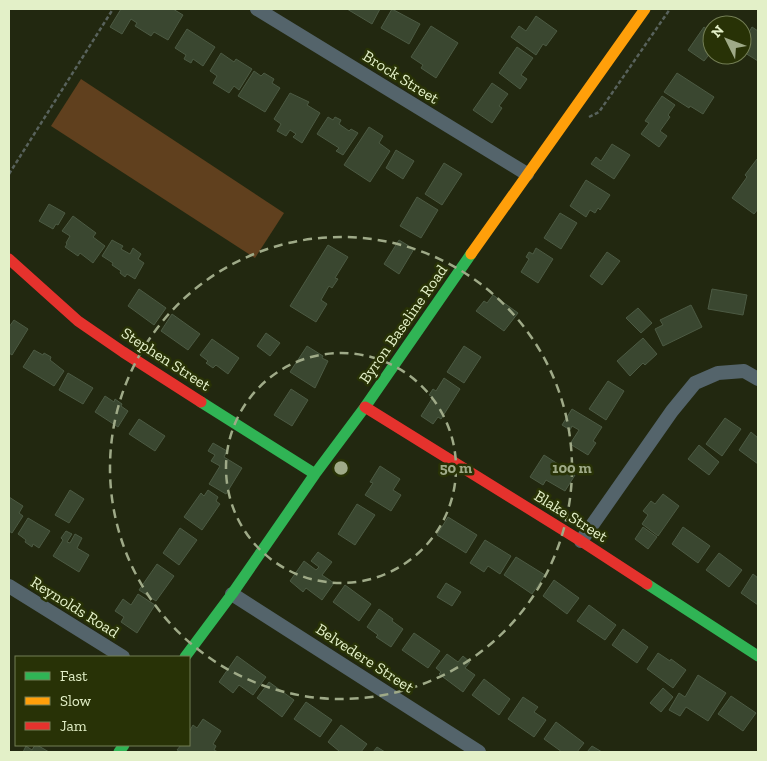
<svg xmlns="http://www.w3.org/2000/svg" width="767" height="761" viewBox="0 0 767 761" font-family="'Zilla Slab',serif">
<style>
.green{fill:#60401e}
.building{fill:#3a4730;stroke:#4c5a43}
.lines{fill:none;stroke-linecap:round;stroke-linejoin:round}
.path{stroke:#58625c;stroke-width:2.5;stroke-dasharray:4 2.5;stroke-linecap:butt}
.street{stroke:#54646b;stroke-width:14}
.fast{stroke:#30b455;stroke-width:11}
.slow{stroke:#ff9f0a;stroke-width:11}
.jam{stroke:#e5322d;stroke-width:11}
.ring{fill:none;stroke:#9faa88;stroke-width:2.5;stroke-dasharray:9 6}
.labels{text-anchor:middle;dominant-baseline:central;stroke-width:5;stroke-linejoin:round;paint-order:stroke}
.street-label{font-size:16px;fill:#e3f0c8;stroke:#283206}
.centre{fill:#9faa88;stroke:#283206;stroke-width:2.5}
.ring-label{font-size:15px;text-anchor:middle;font-weight:bold;fill:#9faa88;stroke:#283206;stroke-width:5;stroke-linejoin:round;paint-order:stroke}
</style>
<rect width="100%" height="100%" fill="#222810"/>
<path class="green" d="M81,79L284,213L255,258L51,126Z"/>
<path class="building" d="M121,9H173L183,15L168,40L154,32L151,36L135,26L137,23L131,19L122,34L110,27Z
M347,9H380L372,24Z
M392,9L420,24L409,44L381,28Z
M536,16L557,31L546,46L543,44L536,55L511,37L519,26L526,31Z
M431,26L458,43L436,78L421,68L423,65L411,57Z
M704,27L712,33V51L704,61L688,50Z
M752,27L758,31V61L745,53L748,48L742,44Z
M187,29L215,47L203,66L193,59L191,63L184,59L186,55L175,48Z
M517,47L533,58L521,75L527,79L520,89L499,73Z
M221,53L234,62L236,59L252,69L239,90L234,86L229,93L213,83L217,76L210,71Z
M254,71L261,76L264,73L274,79L272,83L280,88L265,112L238,96Z
M677,73L714,97L703,114L690,106L689,108L664,92Z
M492,83L508,94L499,106L502,108L492,123L473,110Z
M290,93L309,102L307,105L320,113L302,143L293,137L296,134L290,130L286,136L277,131L281,124L274,119Z
M662,96L675,105L668,115L670,117L660,131L667,136L659,147L641,134L649,123L645,121Z
M328,117L333,120L335,117L341,120L339,124L349,131L351,129L358,133L343,155L336,151L339,148L317,134Z
M369,127L383,136L379,143L390,151L370,182L344,165Z
M612,144L630,155L614,179L591,164L596,157L601,161Z
M396,150L414,161L403,179L386,168Z
M757,159L758,160V209L754,214L732,198L747,177L745,175Z
M444,163L462,174L442,205L425,194Z
M586,180L610,195L600,210L598,208L595,213L590,210L586,217L570,206Z
M417,197L438,210L421,238L400,226Z
M49,204L65,213L58,225L56,224L53,229L39,221Z
M560,213L577,223L561,249L544,238Z
M73,216L96,233L93,237L105,246L93,263L80,253L78,256L65,247L67,244L66,243L70,236L62,231Z
M112,240L123,246L121,249L130,254L133,248L141,254L138,259L144,263L135,279L127,274L125,277L120,273L121,271L112,265L113,263L102,256Z
M399,240L414,249L399,274L384,264Z
M328,245L348,257L335,278L338,279L332,288L329,286L321,300L327,304L316,322L290,306Z
M536,248L553,259L538,283L521,272L529,259L526,257L529,252L533,254Z
M607,252L620,261L602,285L590,276Z
M139,289L166,308L154,325L128,306Z
M712,289L747,295L743,315L708,309Z
M493,295L518,313L504,331L476,311L484,301L487,303Z
M691,305L702,327L663,346L655,329L663,325L660,320Z
M638,308L652,323L641,333L626,318Z
M172,314L200,334L188,350L161,331Z
M14,320L28,329L12,355L9,353V327Z
M266,333L280,343L270,356L257,346Z
M643,338L657,354L645,365L643,363L630,376L617,361Z
M212,339L239,358L228,374L216,365L213,368L206,363L208,361L200,355Z
M307,346L323,356L322,358L328,361L315,388L290,372Z
M464,346L481,357L464,383L447,372Z
M34,350L43,355L44,353L51,357L50,360L64,371L54,386L23,367Z
M68,373L93,388L83,404L59,390Z
M444,378L460,389L441,419L438,417L433,424L421,416L433,397L429,395L433,389L436,391Z
M608,381L624,391L606,420L589,409Z
M291,389L308,400L292,426L274,415Z
M105,396L114,402L115,399L122,404L121,406L128,411L118,427L95,412Z
M572,409L602,427L593,441L596,443L588,455L570,444L579,430L572,426L570,430L562,425Z
M725,418L741,429L722,456L706,444Z
M139,419L165,436L155,451L129,434Z
M751,432L758,438V464L739,450Z
M213,443L227,451L224,457L242,468L226,494L209,484L220,466L211,461L215,455L208,451Z
M699,445L719,462L709,475L688,459Z
M544,455L575,475L565,491L546,480L543,485L530,477Z
M380,466L400,479L393,490L401,495L391,511L365,495L373,483L370,482Z
M70,490L84,499L69,523L55,515Z
M208,490L218,497L216,501L220,504L202,530L184,517L201,493L204,496Z
M663,494L679,506L658,536L642,524L648,515L643,511L651,501L655,504Z
M9,497L23,506L19,513L23,516L12,533L9,531Z
M357,504L375,515L355,545L338,534Z
M448,517L477,535L466,553L437,535Z
M28,518L50,531L39,548L33,544L32,547L25,542L26,540L18,534Z
M643,527L657,537L648,549L635,539Z
M683,527L710,546L698,563L672,544Z
M180,528L197,540L179,565L163,553Z
M66,531L72,534L67,542L70,543L75,534L82,538L77,548L89,555L79,572L53,556L63,540L61,538Z
M485,540L511,556L500,574L488,566L484,572L470,563Z
M318,552L332,562L322,575L334,583L322,600L306,588L303,592L290,581L304,561L316,570L319,567L311,561Z
M719,553L742,570L729,587L706,570Z
M516,557L545,575L532,594L504,575Z
M157,564L174,576L156,601L139,590Z
M753,574L758,578V605L741,593Z
M554,580L579,598L567,614L543,596Z
M446,583L461,592L452,606L437,597Z
M345,585L371,604L359,621L333,602Z
M138,594L155,605L137,633L121,622L124,617L115,611L123,599L131,605Z
M589,605L616,625L605,640L577,621Z
M379,609L393,619L392,621L403,629L391,647L376,637L378,635L367,627Z
M623,629L648,647L637,663L612,645Z
M414,633L440,651L428,668L402,650Z
M658,653L670,661L671,659L686,670L673,688L647,669Z
M447,654L458,662L463,656L470,662L465,668L475,675L463,692L439,674L441,672L436,668Z
M237,656L266,677L253,695L239,685L233,693L219,682Z
M698,675L726,693L708,721L686,707L680,716L669,710L679,693L685,697Z
M484,679L510,699L499,715L472,695Z
M269,682L294,700L282,717L257,698Z
M663,688L673,697L661,712L650,703Z
M731,696L756,713L743,731L718,714Z
M523,697L538,707L534,712L546,720L534,737L508,719Z
M306,702L332,720L320,737L294,719Z
M203,719L221,731L213,744L216,746L214,750L218,752H181L177,750L181,745H189V732L193,725L197,728Z
M556,722L584,743L577,752H562L544,739Z
M341,725L367,744L361,752H338L339,751L328,742Z
M35,745H37L49,752H23L26,746L32,750Z
M592,746L602,752H587Z
M377,747L385,752H373Z"/>
<g class="lines">
<path class="path" d="M589,117L599,112L670,9
M9,174L113,9"/>
<path class="street" d="M257,9L527,174
M581,541L672,411L695,383L718,373L744,371L758,379
M9,586L123,657
M232,594L479,752"/>
<path class="fast" d="M201,402L315,474
M647,584L758,656
M185,657L232,594L315,474L365,407L471,254
M119,752L124,745"/>
<path class="slow" d="M471,254L645,9"/>
<path class="jam" d="M9,259L78,321L123,352L201,402
M365,407L581,541L647,584"/>
</g>
<g class="ring">
<circle cx="341" cy="468" r="115"/>
<circle cx="341" cy="468" r="231"/>
</g>
<g class="labels">
<g class="street-label">
<text transform="translate(401 77) rotate(32)">Brock Street</text>
<text transform="translate(403 324) rotate(-55)">Byron Baseline Road</text>
<text transform="translate(166 359) rotate(33)">Stephen Street</text>
<text transform="translate(571 516) rotate(32)">Blake Street</text>
<text transform="translate(75 607) rotate(32)">Reynolds Road</text>
<text transform="translate(365 658) rotate(33)">Belvedere Street</text>
</g>
</g>
<circle cx="341" cy="468" r="8" class="centre"/>
<g class="ring-label">
<text x="456" y="473">50 m</text>
<text x="572" y="473">100 m</text>
</g>
<rect width="767" height="761" fill="none" stroke="#e3f0c8" stroke-width="20"/>
<rect x="15" y="656" width="175" height="90" fill="#283206" stroke="#737e54"/>
<rect x="25" y="672" width="25" height="8" fill="#30b455" stroke="#737e54"/>
<text x="60" y="681" font-size="15" fill="#e3f0c8">Fast</text>
<rect x="25" y="697" width="25" height="8" fill="#ff9f0a" stroke="#737e54"/>
<text x="60" y="706" font-size="15" fill="#e3f0c8">Slow</text>
<rect x="25" y="722" width="25" height="8" fill="#e5322d" stroke="#737e54"/>
<text x="60" y="731" font-size="15" fill="#e3f0c8">Jam</text>
<g transform="translate(727 40) rotate(312)"><circle r="24" fill="#283206" stroke="#737e54"/>
<path d="M0-4L9 19L0 12L-9 19Z" fill="#9faa88"/>
<text y="-8" font-size="14" font-weight="bold" text-anchor="middle" fill="#e3f0c8">N</text>
</g>
</svg>
